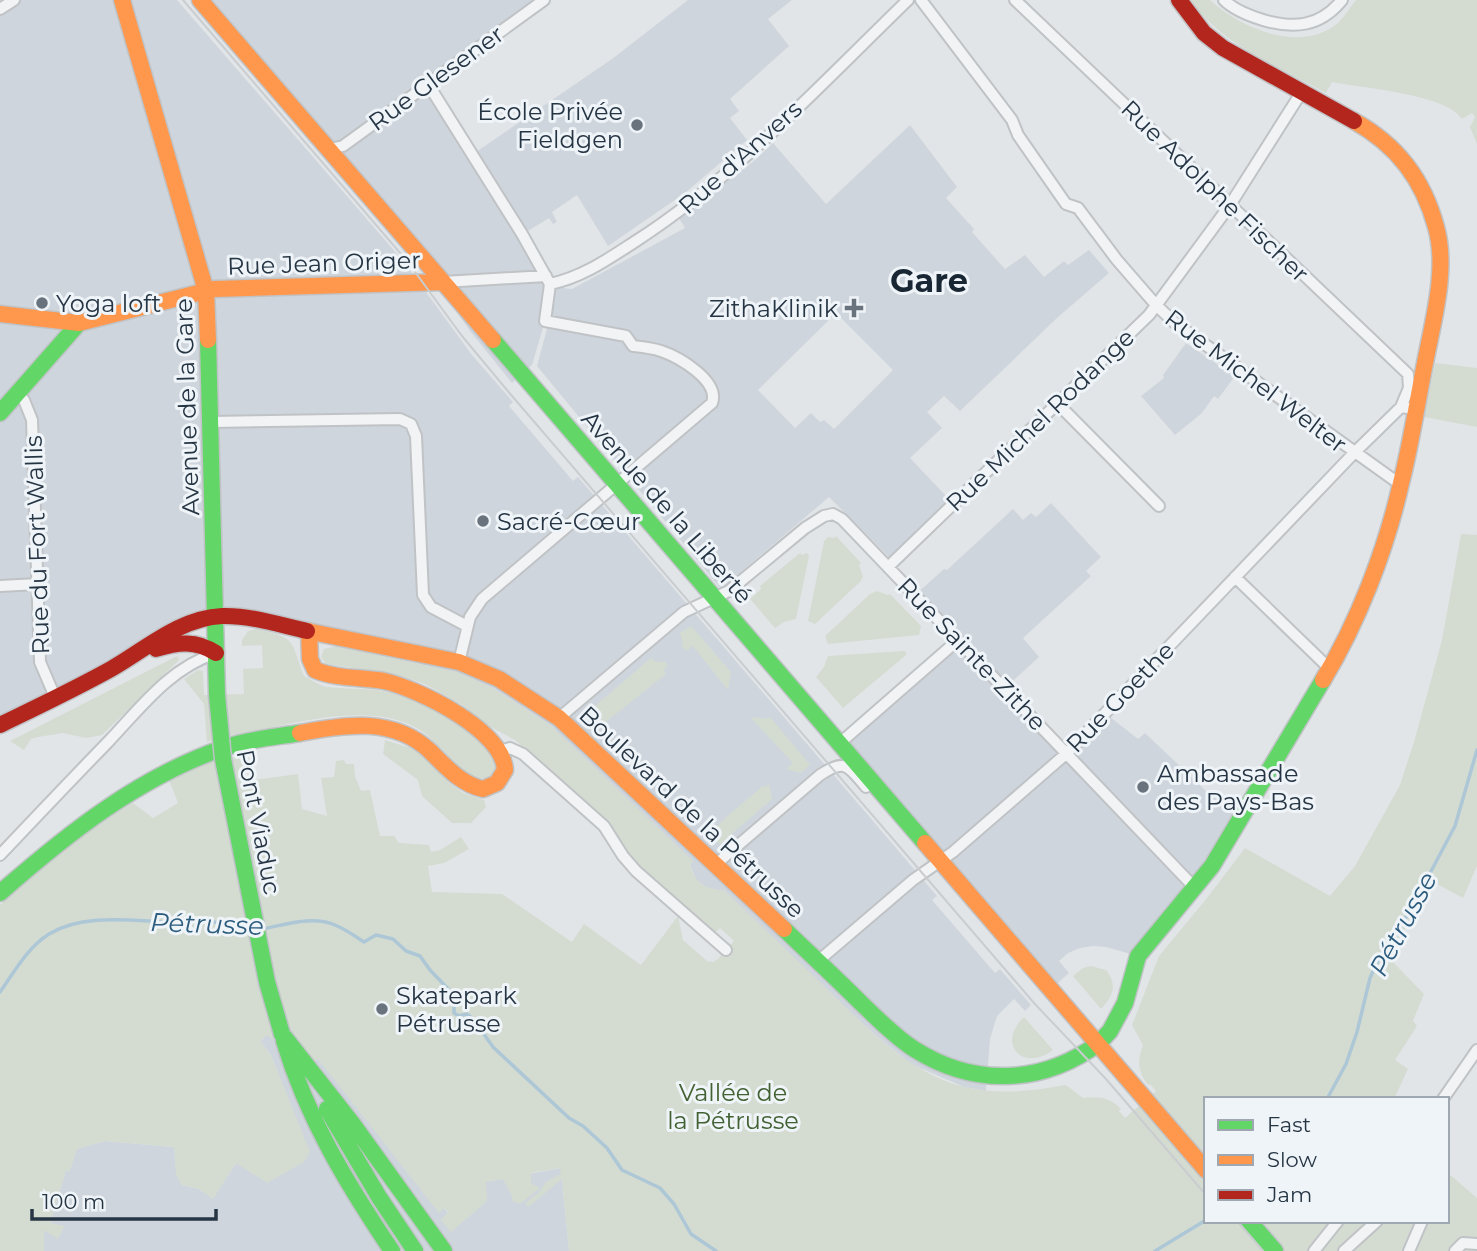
<svg xmlns="http://www.w3.org/2000/svg" width="1477" height="1251" viewBox="0 0 1477 1251" font-family="Montserrat,sans-serif">
<style>
.built{fill:#cfd5dc;fill-rule:evenodd}
.green{fill:#d4dcd2}
.lines{fill:none;stroke-linecap:round;stroke-linejoin:round}
.stream{stroke:#adc7d6;stroke-width:3.5}
.street-casing{stroke:#c0c3c6;stroke-width:14}
.fast-casing{stroke:#c0c3c6;stroke-width:19}
.slow-casing{stroke:#c0c3c6;stroke-width:19}
.jam-casing{stroke:#c0c3c6;stroke-width:19}
.street{stroke:#f2f3f4;stroke-width:10}
.fast{stroke:#63d668;stroke-width:16}
.slow{stroke:#ff974d;stroke-width:16}
.jam{stroke:#b3261e;stroke-width:16}
.tram{stroke:#cacdd0;stroke-width:2}
.fast-bridge-casing{stroke:#bec2c6;stroke-width:19;stroke-linecap:butt}
.fast-bridge{stroke:#63d668;stroke-width:16}
.poi-dot{fill:#68737d;stroke:#eff4f8;stroke-width:2.5}
.labels{text-anchor:middle;dominant-baseline:central;stroke-width:6;stroke-linejoin:round;paint-order:stroke}
.street-label{font-size:24px;fill:#263544;stroke:#eff4f8}
.poi-label{font-size:24px;fill:#263544;stroke:#eff4f8;text-anchor:start}
.park-label{font-size:24px;fill:#426132;stroke:#eff4f8}
.water-label{font-size:26px;font-style:italic;fill:#2b5b7d;stroke:#eff4f8}
.district-label{font-size:32px;font-weight:bold;fill:#192634;stroke:#eff4f8}
</style>
<rect width="100%" height="100%" fill="#e2e5e8"/>
<path class="built" d="M0,0H177L404,262L472,355L513,402L509,406L573,481L578,477L820,759L937,896L932,900L995,973L1000,969L1031,1005L1025,1011L1014,999L997,1016L990,1039L986,1091L964,1087L911,1064L880,1039L711,890L697,881L690,866L551,726L493,688L414,662L256,629L217,615L0,725Z
M196,0H544L429,84L473,154L612,59L688,0H792L768,19L789,46L730,99L739,111L730,118L747,140L685,193L608,246L577,195L552,212L557,222L553,224L549,218L523,234L550,284L545,321L532,365L512,383L470,331L436,282Z
M910,125L957,187L946,198L974,229L972,232L1005,269L1025,255L1044,277L1064,261L1068,265L1089,250L1109,273L1057,318L960,411L944,396L927,412L942,428L910,458L946,496L947,501L890,558L829,497L721,589L537,366L547,329L553,287L572,289L685,228L679,218L754,161L773,143L826,204ZM836,313L893,370L834,429L824,420L820,422L811,413L795,428L758,390Z
M1186,343L1235,376L1218,399L1214,396L1202,413L1175,435L1141,396L1164,378L1163,375Z
M1051,503L1101,557L1086,571L1091,576L1023,638L1039,657L1005,688L1066,753L1105,713L1138,739L1145,733L1206,791L1241,815L1138,956L1106,947L1093,946L1080,948L1068,953L1059,961L1069,973L1051,989L840,743L958,640L915,595L944,569L947,570L1013,509L1023,520L1031,513L1036,517Z
M291,1029L301,1050L318,1059L448,1213L485,1182L561,1168L569,1251H44V1229L52,1225L50,1223L66,1170L69,1171L76,1149L105,1141L174,1147L177,1175L182,1185L199,1189L213,1198L236,1163L309,1152L271,1055L260,1041L267,1035Z"/>
<path class="green" d="M1191,0H1210C1240,28 1302,55 1339,22C1345,16 1350,7 1356,0H1477V144L1470,127L1475,117L1472,113L1462,119C1446,94 1362,88 1332,82L1326,93C1282,69 1218,43 1191,0Z
M1435,363L1477,368V427L1424,417Z
M1461,534L1477,535V866L1463,898L1435,883L1387,956L1424,994L1413,1021L1417,1026L1395,1060L1408,1069L1394,1099H1206V1221H1447V1172L1477,1198V1251H569L562,1179L528,1207L525,1203L539,1193L546,1182L561,1174L560,1168L531,1173V1183L540,1188L520,1204L512,1201V1196L503,1179L486,1182L487,1201L451,1232L441,1220L448,1212L444,1208L439,1213L318,1059L310,1063L291,1030L272,1039L267,1035L260,1041L271,1055L310,1152L304,1162L267,1183L236,1163L213,1199L199,1189L182,1185L176,1175L174,1147L105,1141L77,1149L70,1171L66,1170L50,1223L64,1226L58,1239L44,1230V1251H0V905C40,867 86,831 133,803L153,818L178,803L169,780L210,761L242,756L247,781L298,774L302,809L327,816L321,778L334,777L336,761L344,760L346,764H354L355,776L361,791L370,790L380,836H394L399,843L429,845L431,852L440,850L461,837L469,849L444,863L428,866L432,892L502,894L572,942L584,924L641,965L678,916L683,940L707,961L713,962L718,959L734,941L720,928L714,934L668,895L665,887L647,875L632,862L608,824L515,740L481,722L462,705L425,684L394,674L326,664L321,657L324,649L336,646L457,672L493,688L551,726L693,861L690,866C696,884 706,889 724,890C757,922 791,954 824,986C866,1026 907,1073 965,1087C998,1095 1033,1091 1066,1085L1083,1098C1098,1096 1110,1097 1121,1109L1119,1111L1125,1118L1156,1091L1150,1084L1148,1085C1138,1073 1137,1060 1143,1045L1132,1025L1159,956L1207,898L1245,848L1330,896L1355,866L1400,785L1414,742L1442,640Z
M836,536L861,563L859,565L863,577L860,582L815,624L808,621L824,541L828,537L834,538Z
M800,553L802,555L807,553L809,556L796,619L784,622L775,628L750,599L761,589L760,586Z
M877,591L888,595L890,594L921,626L919,635L828,644L825,636L870,594Z
M691,626L731,672L728,690L693,646L686,651L682,647L683,643L680,633Z
M256,629C296,638 290,638 304,676C312,680 320,686 328,687C348,690 368,687 388,692C421,700 484,731 496,766L493,776C464,788 444,745 420,730C369,699 289,725 234,736V734L207,742L204,704L184,679L198,670L203,671L204,695L244,694L243,669L263,668L262,645L242,646V640L248,631Z
M904,651L906,652V655L843,708L816,677L824,667L828,656Z
M177,656L179,660L102,735L86,738L63,733L38,737L31,739L24,750L10,741Z
M651,658L656,662H665L668,666L663,670L666,674L602,725L589,711Z
M754,717L765,719L770,717L810,765L801,773L786,769L793,763L751,718Z
M385,740L414,749L428,758L450,783L463,793L484,800L486,807L471,823H452L422,796L418,780L383,754Z
M769,784L772,799L720,844L708,838L723,820L763,786L765,787Z
M1091,966L1106,970C1118,985 1113,996 1101,1009L1073,976L1083,968Z
M1024,1017L1053,1050C1022,1073 996,1043 1024,1017Z"/>
<g class="lines">
<path class="stream" d="M262,929C285,925 312,915 335,925C345,929 355,936 364,942L376,935L393,939L406,951L420,956L430,970L454,995V1013L459,1016L467,1014L472,1018L475,1028L481,1030L493,1047L569,1118L583,1126L607,1148L622,1170L660,1188L674,1204L691,1234L716,1251
M0,992C14,972 28,947 49,934C84,913 132,921 172,922C184,922 197,920 209,921C224,923 236,931 251,930
M1327,1099L1346,1064L1357,1032L1370,978L1380,956L1410,911L1455,826L1477,750
M1155,1251L1206,1220"/>
<defs>
<path id="street" d="M921,0L1012,120L1018,135L1066,204L1078,208L1117,260L1156,305L1175,323L1401,485
M1015,0L1408,374L1409,388L1401,407
M1224,0C1234,10 1250,16 1263,20C1294,29 1320,27 1342,0
M0,9L14,0
M428,84L522,234L550,284
M326,147L335,148L343,146L544,0
M443,282L546,276
M550,284C583,277 608,259 636,241C738,175 821,84 908,0
M17,394L24,400L32,420L40,662L55,697
M1057,403L1159,506
M211,422L400,419L411,424L416,436L423,595L431,607L467,626
M888,567L1149,315L1230,205L1301,93
M1235,577L1330,669
M0,586L38,584
M459,662L470,617L482,599L712,403C720,381 679,357 661,351C652,348 642,347 633,346L626,336L545,321L550,284
M559,718L684,612L729,591L805,528L824,516L833,514L842,519L1195,888
M840,743L958,640
M499,751L510,748L523,754L604,826L623,856L636,871L726,950
M0,855C36,817 72,779 109,741C141,707 170,668 216,653
M715,865L820,775C846,758 848,766 866,787
M817,962L913,880L953,852L1067,753L1354,453L1401,407L1415,409
M1443,1099L1477,1050
M1314,1251L1338,1221
M1344,1251L1377,1221
M1409,1251L1422,1221
M1455,1251L1463,1243L1477,1244"/>
<path id="fast" d="M208,340L217,695
M493,340L925,843
M0,413L79,323
M0,893C67,834 140,776 226,747C250,739 275,737 300,733
M784,929C810,954 836,978 861,1003C878,1019 894,1036 914,1049C974,1087 1042,1085 1099,1043
M282,1034L352,1123L444,1251
M284,1041C307,1118 347,1184 392,1251
M1099,1043L1110,1031L1125,1003L1138,956L1212,866L1323,680
M327,1109L379,1197L415,1251
M1249,1221L1275,1251"/>
<path id="slow" d="M122,0L206,291L208,340
M200,0L493,340
M0,314L79,323L214,289L443,282
M307,631L459,662L499,679L559,718L784,929
M1323,680C1358,622 1386,550 1401,483C1411,444 1417,403 1425,363C1433,321 1448,269 1436,227C1423,179 1397,145 1354,121
M300,733C345,724 394,717 430,751C446,767 461,784 483,789L497,783L505,770C503,730 419,689 384,681C361,677 337,679 315,670L310,659L309,631
M925,843L1206,1170"/>
<path id="jam" d="M1179,0L1204,33L1223,48L1354,121
M156,649C178,642 196,640 216,653
M0,725C37,707 75,689 111,669C146,649 180,618 222,616C250,615 280,625 307,631"/>
</defs>
<use href="#street" class="street-casing"/>
<use href="#fast" class="fast-casing"/>
<use href="#slow" class="slow-casing"/>
<use href="#jam" class="jam-casing"/>
<use href="#street" class="street"/>
<use href="#fast" class="fast"/>
<use href="#slow" class="slow"/>
<use href="#jam" class="jam"/>
<path class="tram" d="M183,0L407,261L462,336L512,396L1034,1003L1106,1079L1206,1195
M1237,1221L1263,1251"/>
<defs>
<path id="fast-bridge" d="M217,695L223,759L267,982L282,1034"/>
</defs>
<use href="#fast-bridge" class="fast-bridge-casing"/>
<use href="#fast-bridge" class="fast-bridge"/>
</g>
<g class="poi-dot">
<circle cx="637" cy="125" r="7"/>
<circle cx="42" cy="303" r="7"/>
<path d="M850.5 297.5h7v7h7v7h-7v7h-7v-7h-7v-7h7z"/>
<circle cx="483" cy="521" r="7"/>
<circle cx="1143" cy="787" r="7"/>
<circle cx="382" cy="1009" r="7"/>
</g>
<g class="labels">
<g class="street-label">
<text transform="translate(436 78) rotate(-36)">Rue Glesener</text>
<text transform="translate(740 157) rotate(-42)">Rue d'Anvers</text>
<text transform="translate(1215 191) rotate(44)">Rue Adolphe Fischer</text>
<text transform="translate(324 263) rotate(-2)">Rue Jean Origer</text>
<text transform="translate(1256 381) rotate(37)">Rue Michel Welter</text>
<text transform="translate(187 407) rotate(-92)">Avenue de la Gare</text>
<text transform="translate(1040 420) rotate(-44)">Rue Michel Rodange</text>
<text transform="translate(667 507) rotate(49)">Avenue de la Liberté</text>
<text transform="translate(37 545) rotate(-92)">Rue du Fort Wallis</text>
<text transform="translate(972 654) rotate(46)">Rue Sainte-Zithe</text>
<text transform="translate(1120 697) rotate(-46)">Rue Goethe</text>
<text transform="translate(692 812) rotate(43)">Boulevard de la Pétrusse</text>
<text transform="translate(259 822) rotate(79)">Pont Viaduc</text>
</g>
<g class="poi-label">
<text x="623" y="111" text-anchor="end">École Privée<tspan x="623" dy="28">Fieldgen</tspan></text>
<text x="56" y="303">Yoga loft</text>
<text x="838" y="308" text-anchor="end">ZithaKlinik</text>
<text x="497" y="521">Sacré-Cœur</text>
<text x="1157" y="773">Ambassade<tspan x="1157" dy="28">des Pays-Bas</tspan></text>
<text x="396" y="995">Skatepark<tspan x="396" dy="28">Pétrusse</tspan></text>
</g>
<g class="park-label">
<text x="733" y="1092">Vallée de<tspan x="733" dy="28">la Pétrusse</tspan></text>
</g>
<g class="water-label">
<text transform="translate(207 924) rotate(2)">Pétrusse</text>
<text transform="translate(1403 924) rotate(-62)">Pétrusse</text>
</g>
<g class="district-label">
<text x="929" y="280">Gare</text>
</g>
</g>
<rect x="1204" y="1097" width="245" height="126" fill="#eff4f8" stroke="#9fa8b0" stroke-width="2"/>
<rect x="1218" y="1120" width="35" height="10" fill="#63d668" stroke="#9fa8b0" stroke-width="2"/>
<text x="1267" y="1132" font-size="21" fill="#263544">Fast</text>
<rect x="1218" y="1155" width="35" height="10" fill="#ff974d" stroke="#9fa8b0" stroke-width="2"/>
<text x="1267" y="1167" font-size="21" fill="#263544">Slow</text>
<rect x="1218" y="1190" width="35" height="10" fill="#b3261e" stroke="#9fa8b0" stroke-width="2"/>
<text x="1267" y="1202" font-size="21" fill="#263544">Jam</text>
<path d="M32 1209v10h184v-10" fill="none" stroke="#263544" stroke-width="3.5"/>
<text x="42" y="1209" font-size="21" fill="#263544" stroke="#eff4f8" stroke-width="5" paint-order="stroke">100 m</text>
</svg>
